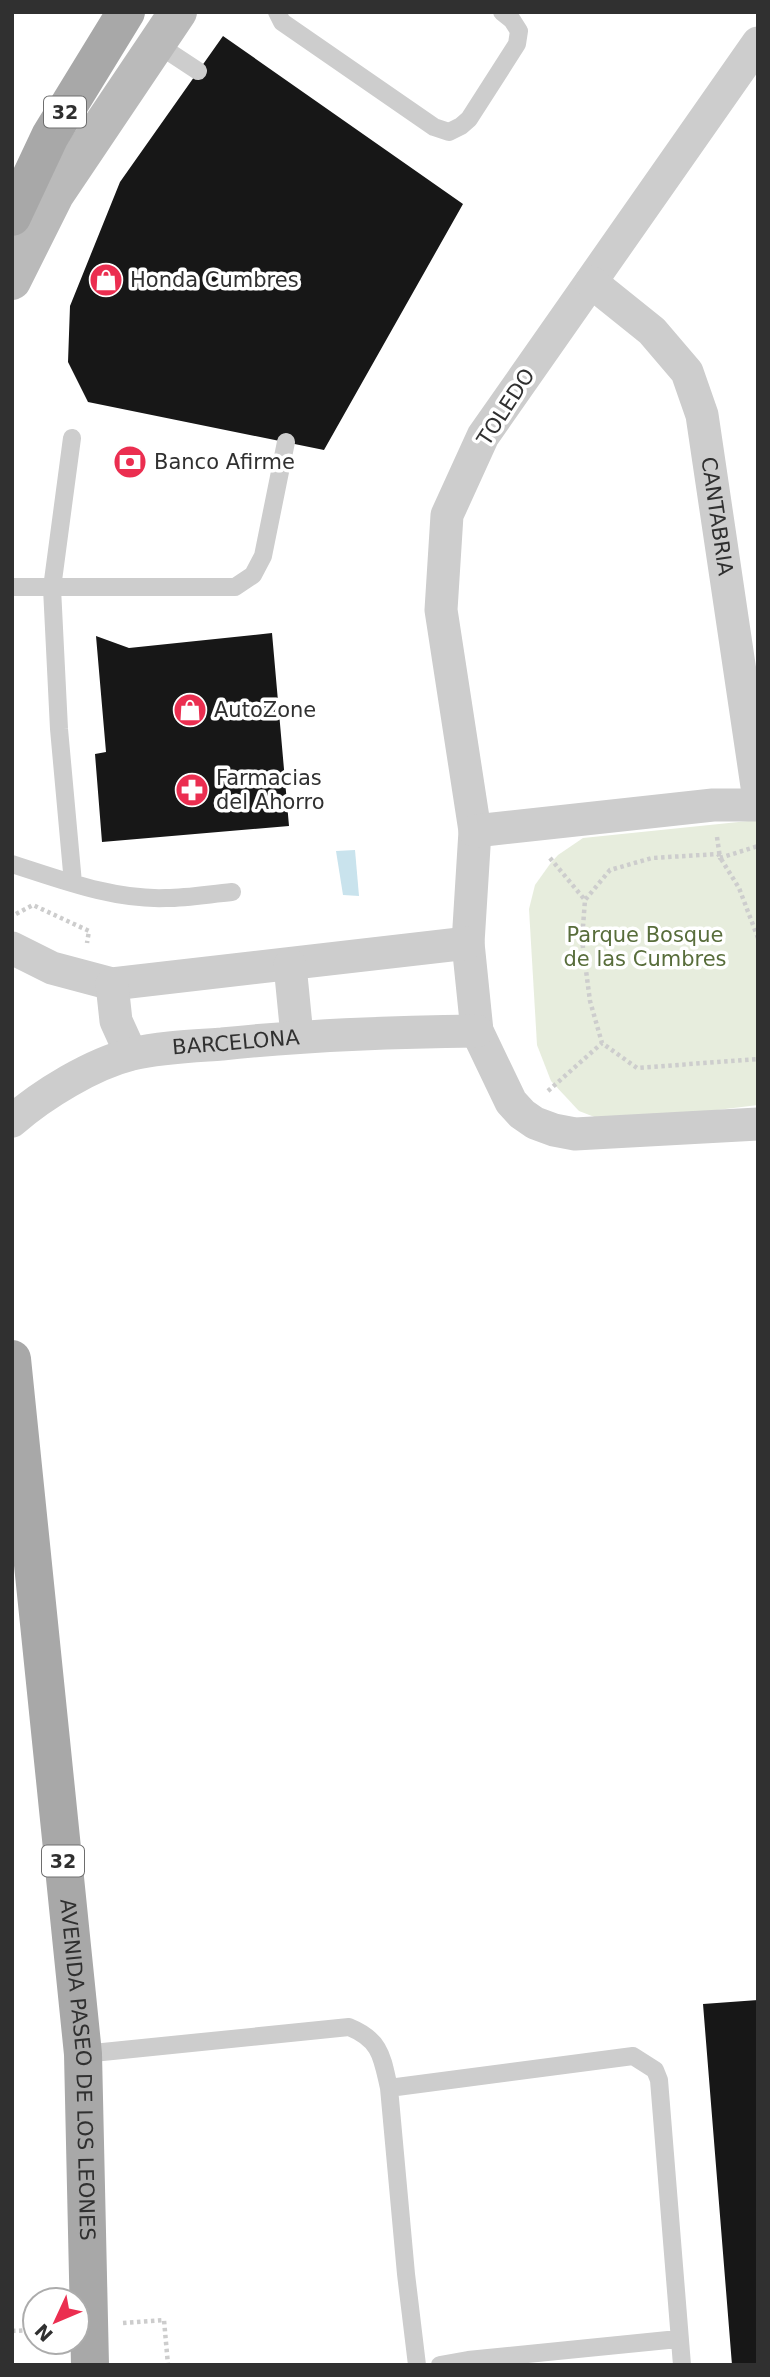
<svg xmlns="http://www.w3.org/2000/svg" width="770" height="2377" viewBox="0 0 770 2377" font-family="'DejaVu Sans',sans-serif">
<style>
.green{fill:#e7eddd}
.water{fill:#c9e3ed}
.building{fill:#171717}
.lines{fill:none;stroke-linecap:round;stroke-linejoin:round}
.path{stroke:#cdcdcd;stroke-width:4.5;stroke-dasharray:3.5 3.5;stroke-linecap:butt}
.lane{stroke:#cdcdcd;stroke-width:18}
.street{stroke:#cdcdcd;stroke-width:33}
.secondary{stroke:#bababa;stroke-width:38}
.primary{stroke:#a8a8a8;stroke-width:38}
.labels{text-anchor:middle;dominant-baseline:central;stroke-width:7;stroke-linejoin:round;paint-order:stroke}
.shield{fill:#fff;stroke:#6e6e6e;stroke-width:2}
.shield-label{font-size:19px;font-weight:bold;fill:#303030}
.poi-label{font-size:21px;fill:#303030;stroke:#fff;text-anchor:start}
.street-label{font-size:21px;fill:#303030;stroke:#fff}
.park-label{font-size:21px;fill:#586d3b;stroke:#fff}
</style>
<rect width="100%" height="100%" fill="#fff"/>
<path class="green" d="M758,820V1105L610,1123L579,1111L551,1081L537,1045L529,909L535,885L550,864L558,855L583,838Z"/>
<path class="water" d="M355,850L359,896L343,895L336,851Z"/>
<path class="building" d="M223,36L463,204L324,450L88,402L68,362L70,306L120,182Z
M272,633L289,826L102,842L95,754L106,752L96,636L129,648Z
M758,2000V2365H732L703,2004Z"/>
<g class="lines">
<path class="path" d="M717,837L720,858L758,846
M550,858L585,900
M16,914L33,905L89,931L87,943
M758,938L739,888L718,854L652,858L610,870L585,900L582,940L590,1001L602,1043L637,1068L758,1059
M548,1091L602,1043
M123,2323L164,2320L168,2365
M12,2331L35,2330"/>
<path class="lane" d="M277,12L282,22L434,127L449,132L461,126L469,119L517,44L519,31L512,20L502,12
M157,44L198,71
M72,438L52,588L59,729L73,883
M12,587H235L253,575L263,556L286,442
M12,864C62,880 114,900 166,898C188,898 210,894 232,892
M83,2054L349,2027C381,2040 382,2057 389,2088
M417,2365L406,2274L389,2088L633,2056L655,2070L659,2080L682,2365
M440,2365L468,2360L678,2339"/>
<g class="street">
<path d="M758,43L483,436L447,515L441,610L475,831L468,943L477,1031L511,1102L522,1114L535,1123L554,1130L575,1134L758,1124"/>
<path id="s1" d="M591,282L652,331L687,372L702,415L758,793"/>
<path d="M475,831L713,805H758"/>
<path d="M12,948L52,968L112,984L468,943"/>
<path d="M290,965L297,1036"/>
<path d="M112,984L116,1021L131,1054"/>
<path id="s2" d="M12,1121C43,1094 92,1064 132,1054C161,1047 193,1046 222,1044C307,1035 392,1032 477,1031"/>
</g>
<path class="secondary" d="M12,281L55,195L178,12"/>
<g class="primary">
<path d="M12,217L50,136L126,12"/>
<path id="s3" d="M12,1359L83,2054L90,2365"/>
</g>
</g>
<defs>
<symbol id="shop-disc" viewBox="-11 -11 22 22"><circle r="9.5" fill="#eb2e50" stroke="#fff"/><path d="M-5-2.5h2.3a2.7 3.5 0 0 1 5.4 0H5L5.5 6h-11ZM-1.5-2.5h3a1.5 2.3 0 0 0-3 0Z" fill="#fff"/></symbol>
<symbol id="bank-disc" viewBox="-11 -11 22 22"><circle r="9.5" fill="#eb2e50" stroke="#fff"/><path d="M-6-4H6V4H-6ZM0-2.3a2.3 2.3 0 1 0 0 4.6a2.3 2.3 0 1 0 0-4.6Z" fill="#fff"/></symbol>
<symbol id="pharmacy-disc" viewBox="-11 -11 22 22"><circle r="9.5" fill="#eb2e50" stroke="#fff"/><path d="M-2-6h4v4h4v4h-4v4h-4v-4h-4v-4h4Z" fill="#fff"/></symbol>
</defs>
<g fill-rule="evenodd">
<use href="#shop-disc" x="87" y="261" width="38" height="38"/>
<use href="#bank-disc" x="111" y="443" width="38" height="38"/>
<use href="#shop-disc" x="171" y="691" width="38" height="38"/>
<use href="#pharmacy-disc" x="173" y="771" width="38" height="38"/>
</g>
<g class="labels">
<g class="shield">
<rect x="44" y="96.5" width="42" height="31" rx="5"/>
<rect x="42" y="1845.5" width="42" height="31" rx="5"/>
</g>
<g class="shield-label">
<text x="65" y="112">32</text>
<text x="63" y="1861">32</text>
</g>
<g class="poi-label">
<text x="130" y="280">Honda Cumbres</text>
<text x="154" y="462">Banco Afirme</text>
<text x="214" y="710">AutoZone</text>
<text x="216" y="778">Farmacias<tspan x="216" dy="24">del Ahorro</tspan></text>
</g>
<g class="street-label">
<text transform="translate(506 407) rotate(-57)">TOLEDO</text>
<text stroke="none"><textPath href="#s1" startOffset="280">CANTABRIA</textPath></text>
<text stroke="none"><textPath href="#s2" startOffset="243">BARCELONA</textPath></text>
<text stroke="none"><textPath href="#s3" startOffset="714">AVENIDA PASEO DE LOS LEONES</textPath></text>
</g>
<g class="park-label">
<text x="645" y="935">Parque Bosque<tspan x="645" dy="24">de las Cumbres</tspan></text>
</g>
</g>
<rect width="770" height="2377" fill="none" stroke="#303030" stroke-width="28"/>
<g transform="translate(56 2321) rotate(226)"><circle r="33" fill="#ffffff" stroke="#acacac" stroke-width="2"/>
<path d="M0-5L12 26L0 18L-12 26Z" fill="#eb2e50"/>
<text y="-10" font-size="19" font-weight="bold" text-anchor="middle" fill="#303030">N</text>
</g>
</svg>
